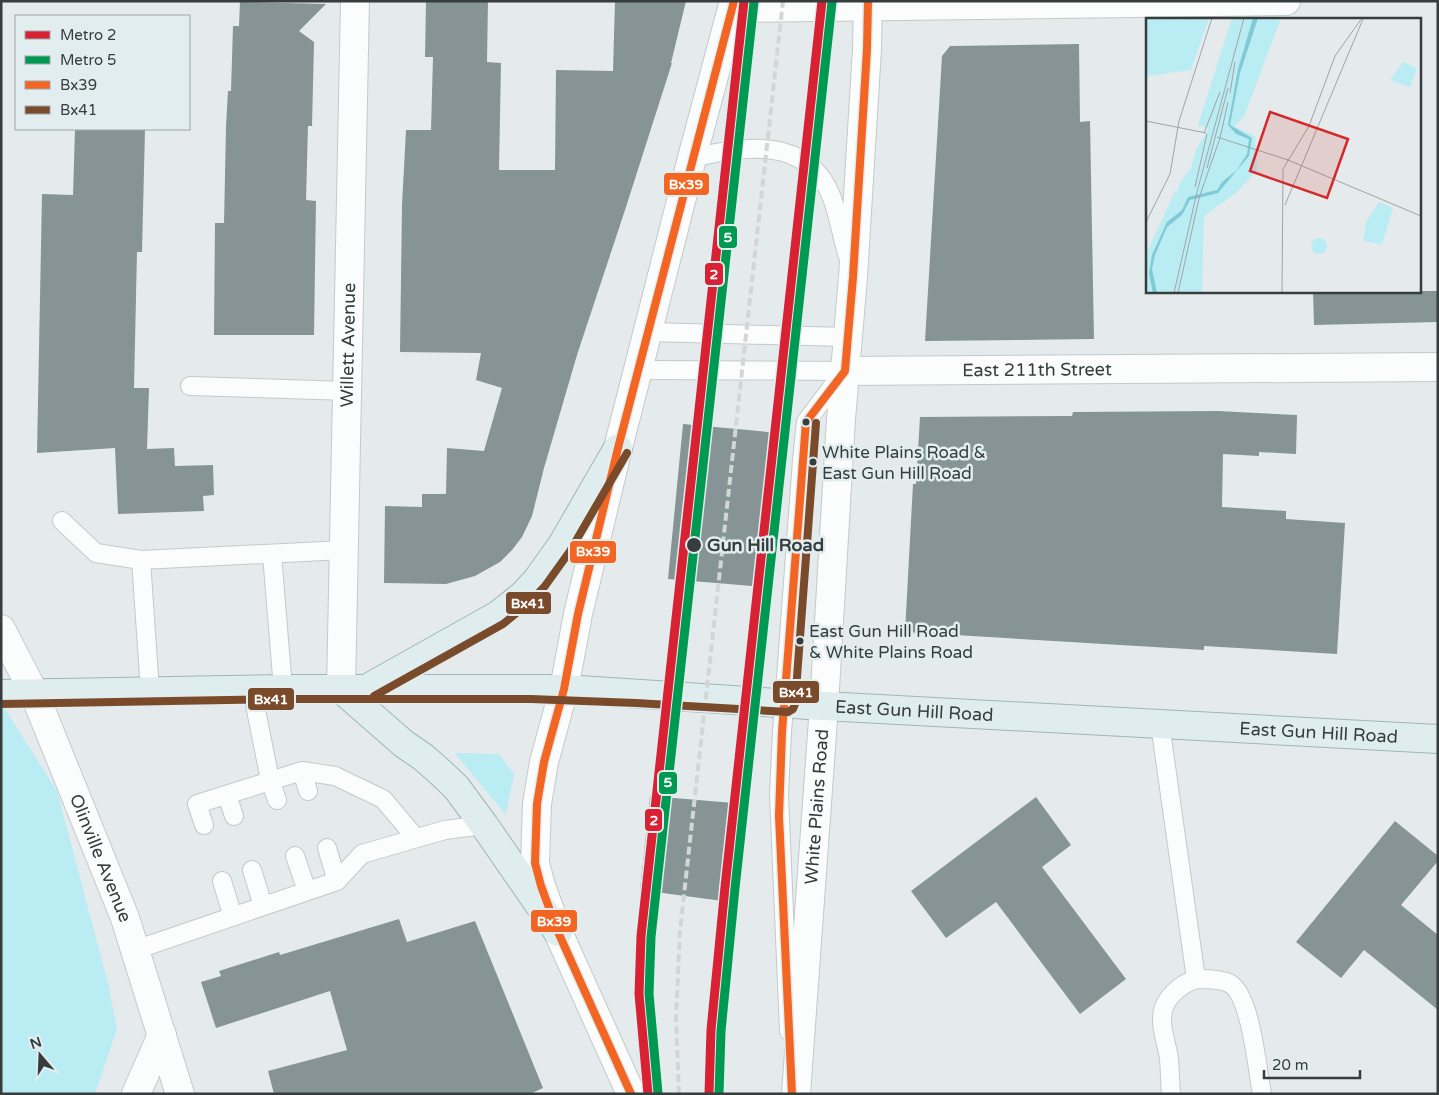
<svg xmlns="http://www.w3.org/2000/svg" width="1439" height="1095" viewBox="0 0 1439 1095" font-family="'Varela Round',sans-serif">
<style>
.green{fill:#baecf4}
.building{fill:#869496}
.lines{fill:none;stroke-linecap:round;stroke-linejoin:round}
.service-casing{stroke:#c4c9ca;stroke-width:20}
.minor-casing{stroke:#c4c9ca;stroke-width:30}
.secondary-casing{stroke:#c4c9ca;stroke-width:30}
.primary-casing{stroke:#9eb5b9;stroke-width:30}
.service{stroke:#fbfcfc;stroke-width:18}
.minor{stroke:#fbfcfc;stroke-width:28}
.secondary{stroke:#fbfcfc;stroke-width:28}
.primary{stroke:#e0edef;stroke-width:28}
.rail{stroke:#d4d6d6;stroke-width:4;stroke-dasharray:8 4;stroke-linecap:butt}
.bus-1-casing{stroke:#e2edef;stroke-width:11}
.bus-2-casing{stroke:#e2edef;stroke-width:11}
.bus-1{stroke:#f26522;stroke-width:8}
.bus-2{stroke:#7a4b2a;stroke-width:8}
.metro-1-casing{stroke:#e2edef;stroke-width:12}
.metro-2-casing{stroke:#e2edef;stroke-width:12}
.metro-1{stroke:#d82233;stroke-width:9}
.metro-2{stroke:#009952;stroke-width:9}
.bus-dot{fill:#373c3d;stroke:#e2edef;stroke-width:2}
.labels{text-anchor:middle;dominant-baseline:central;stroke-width:5;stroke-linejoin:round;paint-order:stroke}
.bus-label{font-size:17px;fill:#373c3d;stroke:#e2edef;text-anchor:start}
.street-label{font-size:18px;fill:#373c3d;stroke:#e2edef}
.stop-label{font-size:18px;font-weight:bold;fill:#373c3d;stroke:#e2edef;text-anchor:start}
.inset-road{fill:none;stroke:#9fa5a6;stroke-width:1}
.view{fill:#d62828;fill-opacity:0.15;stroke:#d62828;stroke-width:2.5}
.inset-edge{fill:none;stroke:#373c3d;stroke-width:2.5}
.line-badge{stroke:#e2edef;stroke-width:2}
.badge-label{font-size:14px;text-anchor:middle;font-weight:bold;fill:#fff}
</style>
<rect width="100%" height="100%" fill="#e5ebec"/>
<path class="green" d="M1,703L57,791L108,983L117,1029L95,1094H1Z
M455,753L499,754L514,774L506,815Z"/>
<path class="building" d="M426,1H488L487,62L501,63L499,170H555L556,70L613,71L615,1H686L671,63H672L626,207L577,355L544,468L532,516L522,537L512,550L500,562L475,576L446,584L384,583L385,506L422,507V494H446L447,448L484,451L502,388L476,380L481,353L400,352L402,205L406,130H431L433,57H425Z
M240,2L326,4L299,31L314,42L312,126H308L306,200L316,201L314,335H214L215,223H224L226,126L228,91H231L233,26H239Z
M1079,44L1080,122L1090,121L1094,339L925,341L942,56L950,46Z
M75,129H145L142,252H137L134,388H149L147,449L174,448L175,466L213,465L214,495L203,496L204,511L118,514L115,448L37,453L42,194L73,195Z
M1313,291H1438V322L1314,325Z
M1218,411L1297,415L1296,454L1259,452V456L1223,454L1222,507L1286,511V519L1345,523L1337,654L1204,646V650L905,632L913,484H916L920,417L1072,416L1073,412Z
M683,424L779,433L764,587L668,579Z
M650,796L746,804L738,903L640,890Z
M1036,797L1071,845L1042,867L1126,979L1080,1014L996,902L946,938L911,891Z
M1395,821L1438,856V861L1401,905L1438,935V1010L1364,950L1341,978L1296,942Z
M399,919L407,942L475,921L543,1088L530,1094H274L268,1071L347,1050L330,991L216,1028L201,982L221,976L219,971L279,952L280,955Z"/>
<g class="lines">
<defs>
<path id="service" d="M692,158C744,146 808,135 832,198C839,217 842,238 848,257
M648,332L847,337
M638,370L845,371
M190,386L348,391
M62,521L96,553L141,560
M272,554L283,689
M252,690L270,780L277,800
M150,691L141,560L344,550
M1160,724L1196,979
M302,771L308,791
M227,795L234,816
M204,825L197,804L302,771L335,776L383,799L416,838
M327,848L337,881
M295,856L307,891
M252,870L263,906
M222,881L233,917
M135,950L337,881L362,854L445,830L484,825
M789,1031L779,794L782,732L802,460L806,422L844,371
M1171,1094C1170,1082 1170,1071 1169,1059C1167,1043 1158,1023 1164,1007C1169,994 1186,980 1199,979C1208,979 1220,979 1229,983C1251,994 1257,1069 1262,1094"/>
<g id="minor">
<path d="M733,8L1286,1"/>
<path id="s1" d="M845,371L1438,367"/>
<path id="s2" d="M1,629L34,693L125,918L180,1094"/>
<path id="s3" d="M341,689L355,1"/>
<path d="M136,1094L162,1035"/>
</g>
<g id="secondary">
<path d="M631,1094L558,932L541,886L535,863L537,804L544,762L564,689L578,614L618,448L692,158L734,1"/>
<path id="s4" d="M796,1094L824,706L841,419L853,277L867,49L868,1"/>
</g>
<g id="primary">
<path d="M341,689L404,744L423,757L439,771L456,787L484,825L558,932"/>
<path d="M366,689L498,615L522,596L537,580L562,545L618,448"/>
<path id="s5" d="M1,694L283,689H564L824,706L1438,739"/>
</g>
</defs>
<use href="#service" class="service-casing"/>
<use href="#minor" class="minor-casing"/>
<use href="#secondary" class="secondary-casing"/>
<use href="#primary" class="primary-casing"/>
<use href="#service" class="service"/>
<use href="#minor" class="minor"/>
<use href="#secondary" class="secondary"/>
<use href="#primary" class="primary"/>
<path class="rail" d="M679,1094L676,1019L680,931L783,1"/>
<defs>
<path id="bus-1" d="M631,1094L558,932L541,886L535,863L537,804L544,762L564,689L578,614L618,448L734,1
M792,1094L779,816L782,732L806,422L845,371L853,277L867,49L868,1"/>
<path id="bus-2" d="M374,696L503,624L529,603L545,586L570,551L627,453
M1,704L283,699H531L636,703L788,712L793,709L795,704L816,423"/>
</defs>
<use href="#bus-1" class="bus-1-casing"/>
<use href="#bus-2" class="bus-2-casing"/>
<use href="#bus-1" class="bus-1"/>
<use href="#bus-2" class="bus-2"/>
<defs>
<path id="metro-1" d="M648,1094L639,994L641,936L744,1
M709,1094L711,1030L725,887L822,1"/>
<path id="metro-2" d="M658,1093L649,994L651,937L754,2
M719,1094L721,1031L735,888L832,2"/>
</defs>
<use href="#metro-1" class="metro-1-casing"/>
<use href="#metro-2" class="metro-2-casing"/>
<use href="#metro-1" class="metro-1"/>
<use href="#metro-2" class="metro-2"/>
</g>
<g class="bus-dot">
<circle cx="806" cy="422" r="4.5"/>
<circle cx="813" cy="462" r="4.5"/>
<circle cx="694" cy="545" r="8"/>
<circle cx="800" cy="641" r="4.5"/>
</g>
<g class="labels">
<g class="bus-label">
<text x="822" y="452">White Plains Road &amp;<tspan x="822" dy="21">East Gun Hill Road</tspan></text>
<text x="809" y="631">East Gun Hill Road<tspan x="809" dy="21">&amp; White Plains Road</tspan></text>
</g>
<g class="street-label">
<text stroke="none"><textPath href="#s3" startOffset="344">Willett Avenue</textPath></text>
<text stroke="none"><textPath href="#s1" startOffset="192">East 211th Street</textPath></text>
<text stroke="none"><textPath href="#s5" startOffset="914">East Gun Hill Road</textPath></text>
<text stroke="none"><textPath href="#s5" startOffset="1319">East Gun Hill Road</textPath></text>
<text stroke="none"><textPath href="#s4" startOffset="288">White Plains Road</textPath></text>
<text stroke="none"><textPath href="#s2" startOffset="250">Olinville Avenue</textPath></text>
</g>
<g class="stop-label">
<text x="707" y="545">Gun Hill Road</text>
</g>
</g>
<g transform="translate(1146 18)">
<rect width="275" height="275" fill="#e5ebec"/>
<path d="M0,0H63L45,52L0,58ZM86,0H135L98,99L88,108L109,118L111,152L91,174L58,198L56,275H0V236L31,169L28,183L35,162L45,150L49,134L62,111L52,107ZM257,44L271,50L264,69L244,62ZM233,184L247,190L236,226L217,223L220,204ZM165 228a8 8 0 1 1 16 0a8 8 0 1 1-16 0Z" fill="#baecf4"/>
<path d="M107,0H112L94,55L84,107L106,120L103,138L72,175L44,182L36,197L21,209L9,237L6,251L11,275H7L3,256L6,237L21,204L36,192L42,179L71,172L76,164L91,152L101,136L103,121L90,116L82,107L92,51Z" fill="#80cad6"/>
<path class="inset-road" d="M84,75L89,44M0,103L60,115M58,115L74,74M71,119L142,142L275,198M61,150L82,70M49,169L61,116M54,177L74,120L82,84M139,187L217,1M0,204L24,156L33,103L66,0M28,275L51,174L98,0M32,275L54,176M136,275L137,151L163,108L189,38L216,0"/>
<path class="view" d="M124,94L202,121L181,180L104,153Z"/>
<rect width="275" height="275" class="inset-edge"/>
</g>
<g class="line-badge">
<rect x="663" y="172" width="47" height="24" rx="5" fill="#f26522"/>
<rect x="718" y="225" width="20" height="24" rx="5" fill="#009952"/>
<rect x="704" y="262" width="20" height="24" rx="5" fill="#d82233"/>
<rect x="569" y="540" width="48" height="24" rx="5" fill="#f26522"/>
<rect x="505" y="591" width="47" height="24" rx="5" fill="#7a4b2a"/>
<rect x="772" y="680" width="48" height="24" rx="5" fill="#7a4b2a"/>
<rect x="247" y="687" width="48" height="24" rx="5" fill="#7a4b2a"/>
<rect x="658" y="771" width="20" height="24" rx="5" fill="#009952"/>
<rect x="644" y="808" width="19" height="24" rx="5" fill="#d82233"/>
<rect x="530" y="909" width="48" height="24" rx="5" fill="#f26522"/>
</g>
<g class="badge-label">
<text x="686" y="189">Bx39</text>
<text x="728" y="242">5</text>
<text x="714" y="279">2</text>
<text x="593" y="556">Bx39</text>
<text x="528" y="608">Bx41</text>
<text x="796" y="697">Bx41</text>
<text x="271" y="704">Bx41</text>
<text x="668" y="787">5</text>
<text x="654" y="825">2</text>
<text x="554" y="926">Bx39</text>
</g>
<rect width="1439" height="1095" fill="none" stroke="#373c3d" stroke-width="5"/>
<rect x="15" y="15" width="175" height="115" fill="#e2edef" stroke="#9ea6a8"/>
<rect x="25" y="31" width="25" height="8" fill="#d82233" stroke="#9ea6a8"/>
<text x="60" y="40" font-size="15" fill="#373c3d">Metro 2</text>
<rect x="25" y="56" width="25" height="8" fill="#009952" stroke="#9ea6a8"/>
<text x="60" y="65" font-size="15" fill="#373c3d">Metro 5</text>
<rect x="25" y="81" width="25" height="8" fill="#f26522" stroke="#9ea6a8"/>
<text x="60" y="90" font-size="15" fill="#373c3d">Bx39</text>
<rect x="25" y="106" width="25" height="8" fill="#7a4b2a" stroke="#9ea6a8"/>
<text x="60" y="115" font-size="15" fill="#373c3d">Bx41</text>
<g transform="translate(40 1055) rotate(341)" stroke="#e2edef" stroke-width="4" paint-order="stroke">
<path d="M0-4L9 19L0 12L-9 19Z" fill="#373c3d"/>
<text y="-8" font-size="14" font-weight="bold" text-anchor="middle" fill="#373c3d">N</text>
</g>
<path d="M1264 1070v8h96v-8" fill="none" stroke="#373c3d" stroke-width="2.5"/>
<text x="1272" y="1070" font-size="15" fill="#373c3d" stroke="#e2edef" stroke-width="4" paint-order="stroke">20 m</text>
</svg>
